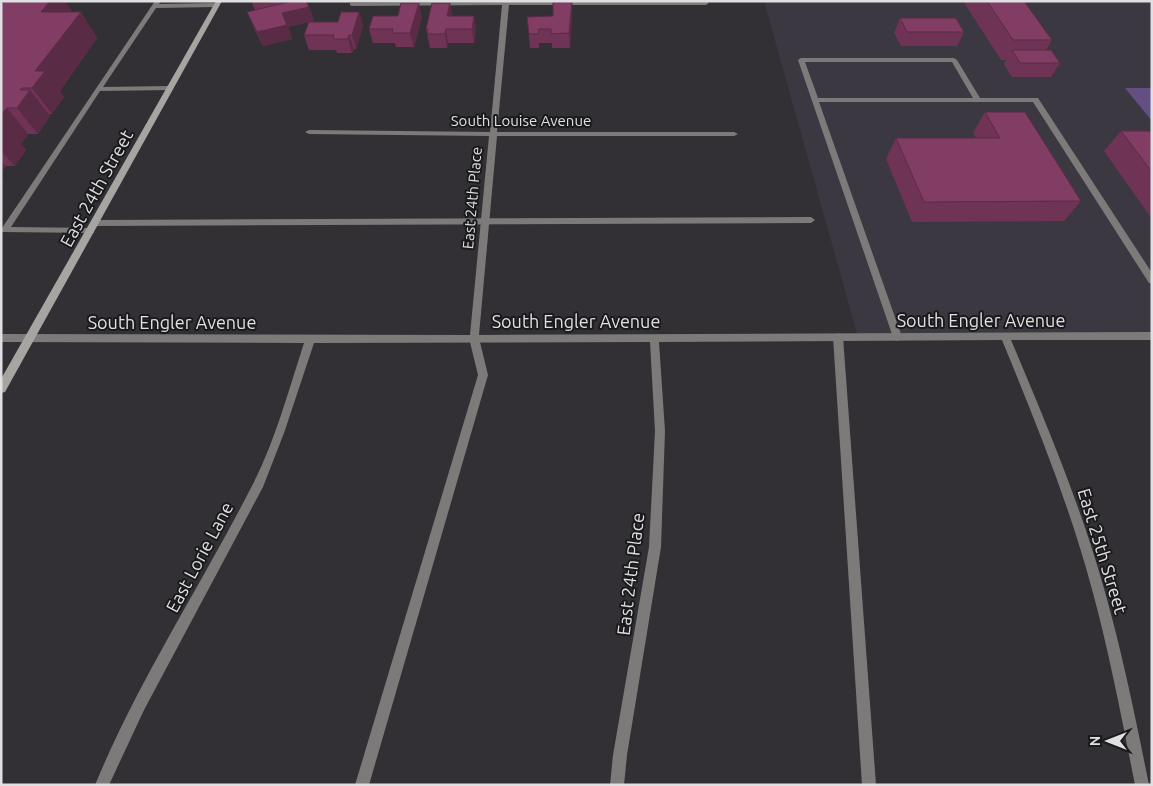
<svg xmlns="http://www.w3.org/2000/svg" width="1153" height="786" viewBox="0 0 1153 786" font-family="Ubuntu,sans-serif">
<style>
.built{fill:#3c3842}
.green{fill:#634f81}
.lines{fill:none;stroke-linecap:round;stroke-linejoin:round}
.lane{fill:#7d7b79;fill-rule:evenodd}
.street{fill:#7d7b79;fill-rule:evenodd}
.secondary{fill:#a7a5a2;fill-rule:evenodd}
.wall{fill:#6f3455}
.shaded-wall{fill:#5a2b45}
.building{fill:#813d63;stroke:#5a2b45}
.labels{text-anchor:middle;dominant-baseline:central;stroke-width:4;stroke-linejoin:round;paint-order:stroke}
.far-street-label{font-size:15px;fill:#e0dfe2;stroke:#1a191b}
.street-label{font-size:18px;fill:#e0dfe2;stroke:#1a191b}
</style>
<rect width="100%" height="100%" fill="#323035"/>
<path class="built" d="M764,1H1152V336L858,337Z"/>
<path class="green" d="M1125,88H1152V121Z"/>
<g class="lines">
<path class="lane" d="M155,1H161L159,4L216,3L219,5L216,7L156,8L103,87L170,86L173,88L170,90L100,91L11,227L91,228L94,229V233L2,232V228Z
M801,58H954L957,60L980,98H1038L1152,273V284L1149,283L1033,102H819L902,337L897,341L894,340L798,60ZM805,62H952L973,98H818Z
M811,217L815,220L811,223L95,226L91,223L95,220Z
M838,333L843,337L876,785H862L833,337Z
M474,334L479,338L488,375L369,785H355L478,375L469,338Z"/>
<path class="street" d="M706,1L709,3L706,5H509L497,132H734L738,134L734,136H497L479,335L1152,332V340H1011C1046,423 1081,506 1105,592C1123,656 1136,720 1149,785H1135C1122,720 1110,656 1093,593C1070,506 1036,423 1002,340L659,342L665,431L661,547L627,755L624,785H610L613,755L649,547L655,431L650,342L314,343L284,433L263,487L144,710L109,785H95C139,679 202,584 254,482C276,438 289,389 304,343L1,342V334L470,335L489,136L309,134L305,132L309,130L490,132L502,5L352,6L350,5V3Z"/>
<path class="secondary" d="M216,1H222L5,392L1,393V379Z"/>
</g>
<path class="wall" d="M4,1H65L72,12H81L97,38L60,91L64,97L52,114H49L50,116L38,134H28L21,144L26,150L15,166H6L1,172V5Z
M251,1H307L314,21L310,22H338L359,12L363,26L356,49H354L352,53H337L336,50H309L304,35L309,22L288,27L292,39L263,46L253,26L247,12L255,10Z
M963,1H1024L1052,40L1046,50L1060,63L1051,77H1012L1004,64L1006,60H1001Z
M572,2V16L570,48H552V43H539V48H530L527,17L553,16Z
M450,3L452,16H474L476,30L474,43H448L447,48H430L426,29Z
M422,17L414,47H396L395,43H373L369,29Z
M900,18L964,32L957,46H901L894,33Z
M985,112L1081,201L1064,221L912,222L886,159L896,138H976L973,133Z
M1121,131H1152V219L1104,151Z"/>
<path class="shaded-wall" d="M50,1H65L75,17L41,12Z
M306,1H307L314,21L288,27L292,39L263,46L257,32L282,13Z
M572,2V16L570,48L569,33Z
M419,3L422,17L414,47L410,33Z
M450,3L452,17L449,30L447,16Z
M81,12L97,38L60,91L64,97L52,114L32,88L35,71Z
M359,12L363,26L356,49L352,35Z
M474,16L476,30L474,43L472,29Z
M446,29L448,43L447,48L445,34Z
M349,35L354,49L352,53L348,39Z
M22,88L27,94L30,90L50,116L38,134L17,108L20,90Z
M7,108L28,134L21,144L26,150L15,166L1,151V114Z
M1,161L6,166L1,172Z
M1,179L4,182L1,186Z"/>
<path class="building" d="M4,1H50L41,12H81L35,71H45L32,88H22L20,90H30L17,108H7L1,114V5Z
M292,1H306L309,7L282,13L287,25L257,32L247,12Z
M987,1H1024L1052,40H1013Z
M553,2H572L569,33L551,34V29H539L538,34H529L527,17L553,16Z
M401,3H419L410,33H392L393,29H369L373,16H398Z
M432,3H450L447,16H474L472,29H446L445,34H427L428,29H426Z
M341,12H359L352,35H349L348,39H333L334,35H304L309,22H338Z
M900,18H956L964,32H907Z
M1012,50H1051L1060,63H1020Z
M985,112H1025L1081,201L924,202L896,138H1000Z
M1121,131H1152V172Z"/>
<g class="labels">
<g class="far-street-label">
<text x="521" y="120">South Louise Avenue</text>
<text transform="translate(472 198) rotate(-85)">East 24th Place</text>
</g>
<g class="street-label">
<text transform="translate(96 188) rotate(-61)">East 24th Street</text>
<text x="981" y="320">South Engler Avenue</text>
<text x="576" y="321">South Engler Avenue</text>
<text x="172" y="322">South Engler Avenue</text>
<text transform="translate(1103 551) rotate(73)">East 25th Street</text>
<text transform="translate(199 557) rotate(-62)">East Lorie Lane</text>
<text transform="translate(630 574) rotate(-83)">East 24th Place</text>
</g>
</g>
<rect width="1153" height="786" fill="none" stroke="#e0dfe2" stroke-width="5"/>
<g transform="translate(1108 741) rotate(270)" stroke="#1a191b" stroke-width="4" paint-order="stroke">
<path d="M0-4L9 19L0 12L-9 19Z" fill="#e0dfe2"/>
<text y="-8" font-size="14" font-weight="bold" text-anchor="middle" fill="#e0dfe2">N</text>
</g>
</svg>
